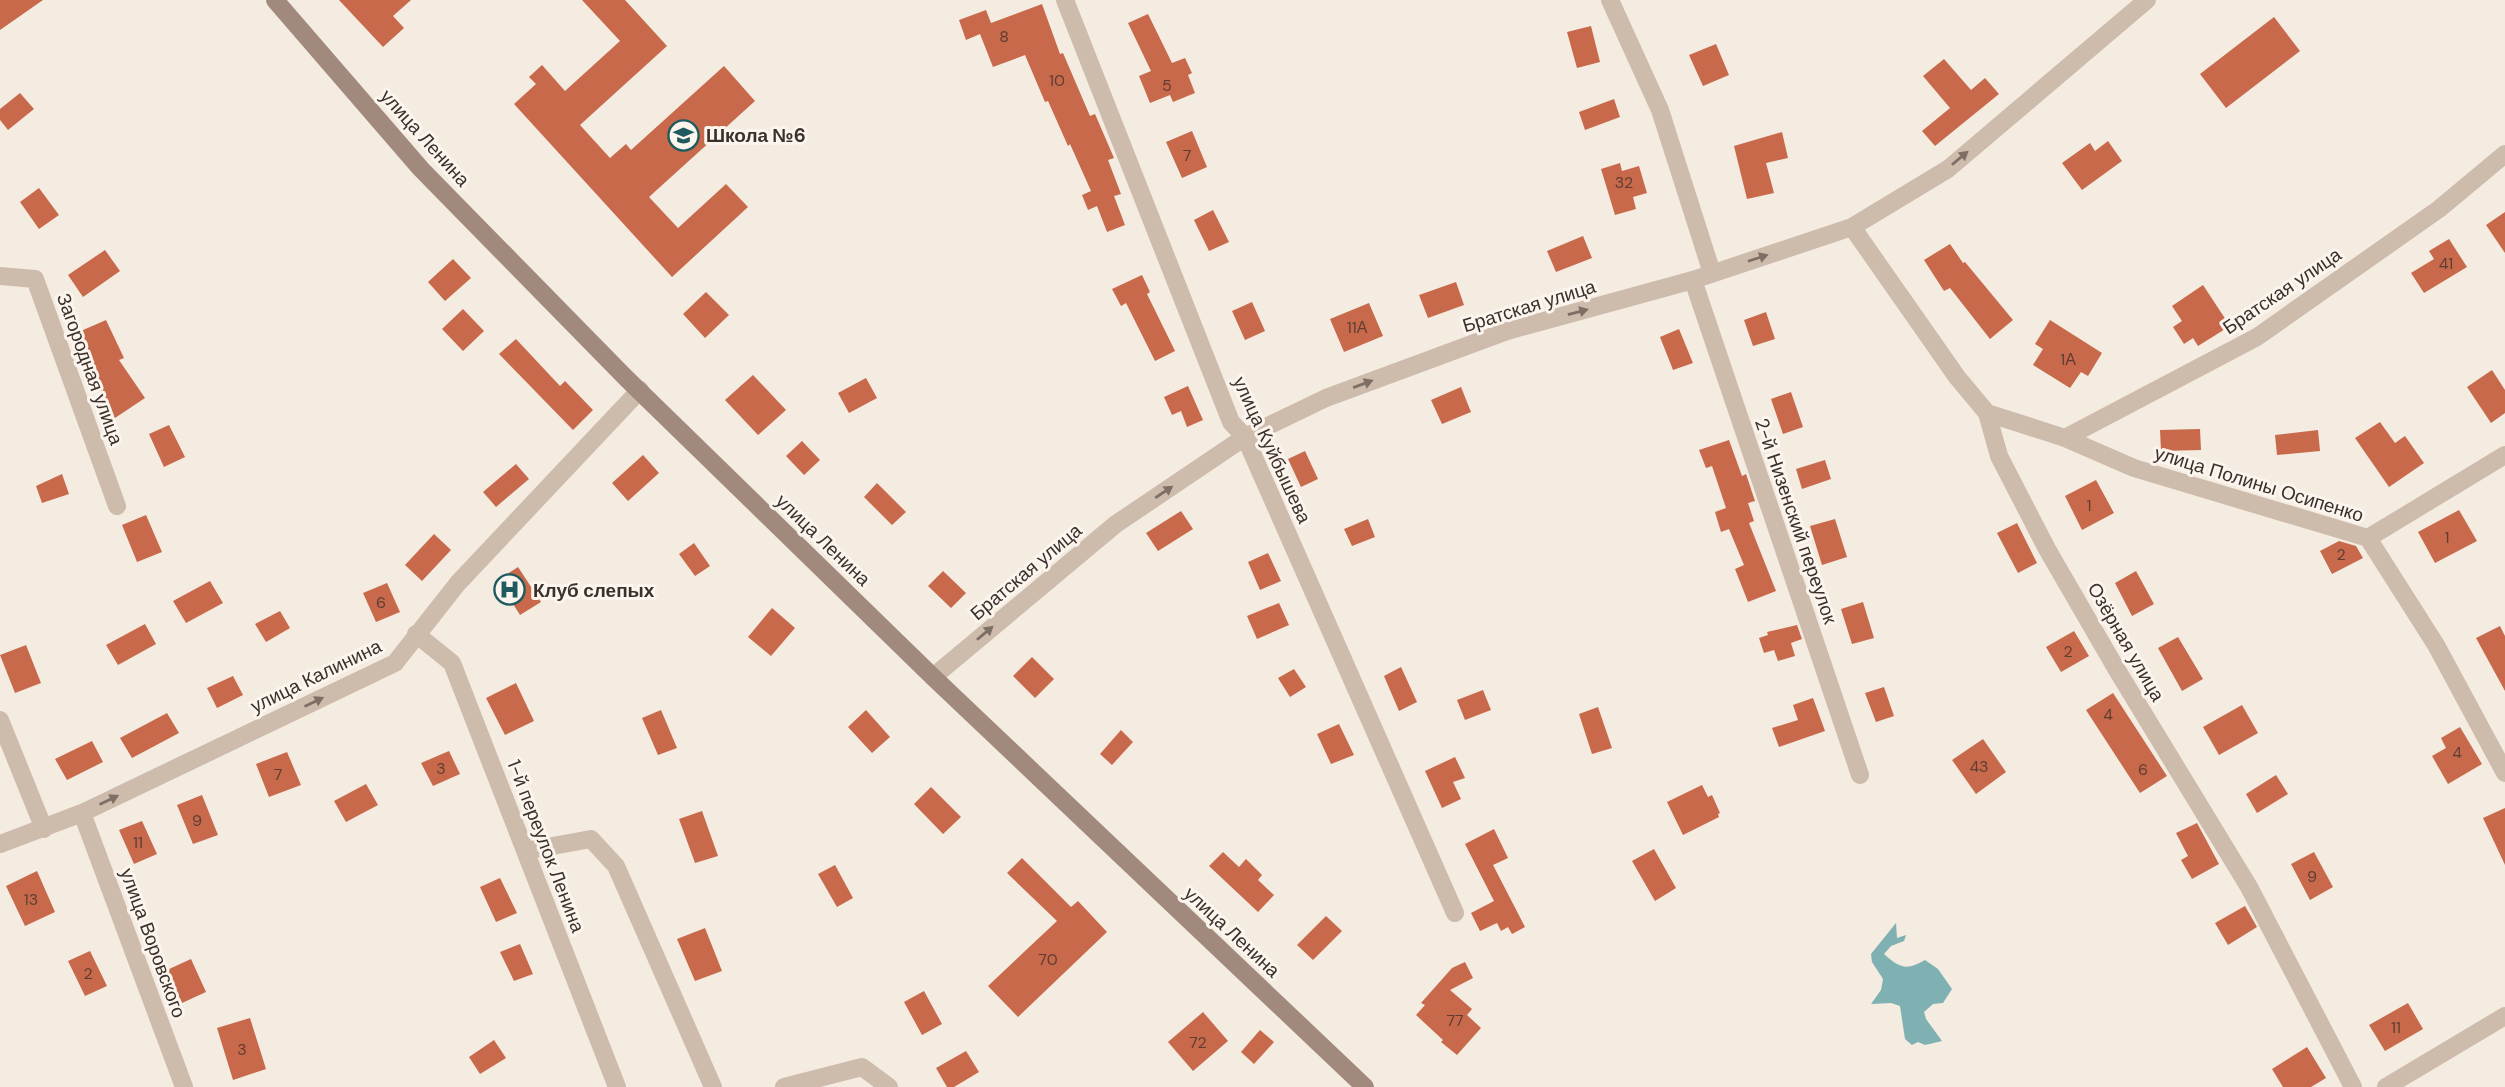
<svg xmlns="http://www.w3.org/2000/svg" width="2505" height="1087" viewBox="0 0 2505 1087" font-family="'DM Sans',sans-serif">
<style>
.water{fill:#7fb0b2}
.building{fill:#c8694b}
.lines{fill:none;stroke-linecap:round;stroke-linejoin:round}
.minor{stroke:#cdbbac;stroke-width:18}
.tertiary{stroke:#cdbbac;stroke-width:18}
.secondary{stroke:#a18a7d;stroke-width:18}
.oneway{fill:#7d6f65}
.labels{text-anchor:middle;dominant-baseline:central;stroke-width:6;stroke-linejoin:round;paint-order:stroke}
.number-label{font-size:16px;fill:#5e3e33}
.poi-label{font-size:19px;font-weight:bold;fill:#3b302b;stroke:#fbf5ee;text-anchor:start}
.street-label{font-size:19px;fill:#3b302b;stroke:#fbf5ee}
</style>
<rect width="100%" height="100%" fill="#f4ebe1"/>
<path class="water" d="M1896,923L1897,938L1906,935L1904,941L1891,946L1884,954C1900,968 1906,971 1925,960L1938,969L1952,989L1943,1003L1933,1004L1924,1012L1926,1019L1942,1041L1925,1045L1918,1042L1912,1045L1905,1039L1900,1006L1891,1003L1871,1004L1881,990L1883,979L1872,962L1871,954Z"/>
<path class="building" d="M0,0H43L0,30Z
M339,0H411L393,16L404,28L383,47Z
M582,0H625L667,46L580,125L610,158L626,144L631,150L724,66L755,101L649,197L678,228L726,184L748,207L672,277L514,104L536,84L529,77L542,65L565,91L620,41Z
M1042,4L1060,54L1063,53L1090,116L1095,114L1114,158L1108,160L1121,194L1114,196L1125,225L1107,232L1097,206L1088,210L1082,195L1091,191L1070,144L1068,146L1048,101L1045,102L1025,55L993,67L980,34L966,40L959,20L986,10L991,23Z
M1148,14L1172,63L1185,58L1192,73L1188,75L1195,93L1173,102L1170,95L1150,103L1139,76L1151,71L1128,23Z
M2274,17L2300,51L2226,108L2200,74Z
M1591,26L1600,62L1577,68L1567,32Z
M1716,44L1729,75L1703,86L1689,55Z
M1944,59L1971,90L1985,78L1999,94L1935,146L1922,131L1950,108L1923,76Z
M20,93L34,109L8,130L0,120V109Z
M1614,99L1620,117L1585,130L1579,112Z
M1192,131L1207,167L1182,178L1166,142Z
M1782,132L1788,158L1766,163L1774,193L1747,199L1734,146Z
M2108,141L2122,161L2082,190L2062,163L2090,143L2095,151Z
M1620,163L1622,171L1639,166L1647,193L1633,197L1636,209L1615,215L1601,169Z
M39,188L59,215L39,229L20,202Z
M1213,210L1229,242L1209,251L1194,220Z
M2505,212V253L2486,225Z
M1583,236L1592,258L1556,272L1547,251Z
M2449,239L2467,267L2424,293L2411,273L2434,259L2429,251Z
M1950,244L1963,263L1965,262L2013,320L1990,339L1950,288L1944,291L1924,260Z
M105,250L120,271L83,297L68,275Z
M453,259L471,278L445,301L428,282Z
M1142,275L1150,292L1147,294L1175,351L1155,361L1126,303L1121,306L1112,289Z
M1456,282L1464,305L1428,318L1419,295Z
M2203,285L2230,326L2198,346L2193,338L2184,344L2173,327L2182,321L2172,306Z
M706,292L729,315L705,338L683,314Z
M1252,302L1265,331L1245,340L1232,311Z
M1369,303L1383,336L1344,352L1330,319Z
M463,309L484,331L463,351L442,329Z
M1766,312L1775,339L1753,346L1744,320Z
M106,320L124,358L119,360L145,398L115,418L102,398L104,397L74,334Z
M2050,320L2102,353L2088,376L2081,372L2070,388L2033,365L2043,349L2035,344Z
M1679,329L1693,363L1673,370L1660,337Z
M516,339L560,386L565,381L593,410L573,430L499,354Z
M2492,370L2505,390V413L2491,423L2467,387Z
M753,375L786,410L758,435L725,400Z
M866,378L877,398L849,413L838,393Z
M1188,386L1203,420L1187,427L1181,411L1172,415L1164,397Z
M1461,387L1471,412L1442,424L1431,400Z
M1791,392L1803,427L1783,434L1771,399Z
M2380,422L2395,443L2405,436L2424,463L2389,487L2355,438Z
M169,425L185,457L164,467L149,434Z
M2200,429L2201,450L2161,451L2160,430Z
M2318,430L2320,451L2277,455L2275,435Z
M1729,440L1742,476L1746,474L1755,501L1748,503L1754,521L1749,523L1776,591L1748,602L1735,569L1744,565L1729,529L1721,532L1715,512L1726,508L1712,466L1706,468L1699,450Z
M802,441L820,460L804,475L786,456Z
M1305,451L1318,479L1301,487L1288,459Z
M643,455L659,473L628,501L612,483Z
M1825,460L1831,479L1802,489L1796,469Z
M516,464L529,479L496,507L483,492Z
M62,474L69,494L42,503L36,486Z
M2096,480L2114,513L2082,530L2065,496Z
M877,483L906,512L892,525L864,497Z
M2459,510L2477,541L2435,563L2418,532Z
M1181,511L1193,529L1158,551L1146,533Z
M146,515L162,552L137,562L122,525Z
M1368,519L1375,537L1352,546L1344,529Z
M1835,519L1847,557L1822,565L1810,526Z
M2017,523L2037,563L2018,573L1997,533Z
M434,534L451,550L422,581L405,565Z
M2339,541L2356,546L2363,558L2332,574L2320,551Z
M694,543L710,566L695,576L679,554Z
M1268,553L1281,581L1260,590L1248,562Z
M518,567L541,602L520,615L498,580Z
M943,571L966,593L951,608L928,586Z
M2136,571L2154,604L2132,616L2115,583Z
M210,581L223,603L186,623L173,601Z
M387,583L400,612L376,622L363,593Z
M1863,602L1874,638L1852,644L1841,609Z
M1279,603L1289,625L1257,639L1247,616Z
M772,608L795,628L771,656L748,637Z
M280,611L290,628L266,642L255,624Z
M145,624L156,644L118,665L106,645Z
M1797,625L1802,639L1791,643L1795,656L1778,661L1774,650L1764,653L1759,638L1768,635L1767,632Z
M2500,626L2505,636V691L2476,638Z
M2074,631L2089,656L2061,672L2046,647Z
M2178,637L2203,679L2182,691L2158,648Z
M26,645L41,683L15,693L0,655Z
M1032,657L1054,679L1035,698L1013,676Z
M1401,667L1417,702L1399,711L1384,676Z
M1294,669L1306,687L1290,697L1278,678Z
M233,676L243,695L217,708L207,688Z
M516,683L534,721L505,735L486,698Z
M1884,687L1894,716L1876,722L1865,693Z
M1483,690L1491,710L1465,720L1457,700Z
M2113,693L2167,776L2140,793L2086,710Z
M1813,698L1825,731L1779,747L1772,728L1798,720L1793,705Z
M2242,705L2258,733L2219,755L2203,727Z
M1598,707L1612,748L1592,754L1579,714Z
M661,710L677,748L658,755L642,718Z
M866,710L890,737L872,753L848,727Z
M167,713L179,733L132,758L120,738Z
M1339,724L1354,755L1331,764L1317,734Z
M2460,727L2482,764L2448,784L2432,756L2446,748L2441,738Z
M1121,730L1133,742L1112,765L1100,754Z
M1983,739L2006,772L1976,794L1952,760Z
M92,741L103,762L67,780L55,759Z
M449,751L460,774L433,786L421,763Z
M287,752L301,785L269,797L256,764Z
M1455,757L1465,778L1453,782L1461,799L1442,808L1425,771Z
M2276,775L2288,794L2257,813L2246,794Z
M366,784L378,805L346,822L334,801Z
M1702,785L1708,797L1712,795L1720,813L1718,814L1719,817L1683,835L1667,802Z
M931,787L961,817L943,834L914,804Z
M202,795L218,835L193,844L177,805Z
M2505,808V865L2483,818Z
M702,811L718,856L695,863L679,819Z
M142,821L157,854L134,864L119,830Z
M2197,823L2219,864L2192,879L2181,860L2188,856L2176,833Z
M1494,829L1508,858L1493,865L1525,927L1512,934L1508,927L1501,931L1497,923L1480,931L1471,913L1494,901L1465,844Z
M1654,849L1676,888L1655,901L1632,861Z
M1223,852L1239,867L1246,859L1262,875L1258,880L1274,895L1258,912L1209,866Z
M2314,852L2333,887L2310,900L2291,864Z
M1022,858L1071,907L1078,901L1107,932L1018,1017L988,986L1057,921L1007,873Z
M835,865L853,898L837,907L818,874Z
M37,871L55,912L25,926L6,886Z
M500,878L517,913L496,922L480,887Z
M2245,906L2257,927L2228,945L2215,923Z
M1326,916L1342,931L1313,960L1297,945Z
M705,928L722,971L695,981L677,939Z
M520,944L533,974L514,981L500,952Z
M90,951L107,986L85,996L68,961Z
M191,959L206,992L182,1003L167,970Z
M1465,962L1473,978L1450,990L1472,1009L1467,1015L1481,1028L1457,1055L1441,1042L1443,1040L1416,1015L1425,1005L1421,1003L1452,968Z
M924,991L942,1024L922,1035L904,1002Z
M2408,1003L2423,1029L2385,1051L2369,1025Z
M1203,1012L1228,1041L1193,1071L1168,1042Z
M250,1018L266,1069L233,1080L217,1028Z
M1260,1030L1274,1042L1254,1064L1241,1052Z
M494,1040L506,1058L480,1074L469,1057Z
M2307,1047L2326,1078L2311,1087H2283L2272,1069Z
M966,1051L979,1072L954,1087H947L936,1068Z"/>
<g class="lines">
<path class="minor" d="M1065,0L1231,422L1245,437L1455,913
M1610,0L1660,110L1712,273
M1852,227L1957,377L1987,413L1999,456L2047,549L2117,670L2249,887L2353,1087
M0,276L35,279L117,506
M1693,280L1860,775
M1987,413L2065,438L2134,468L2368,538L2505,455
M2065,438L2257,337L2439,209L2505,154
M2368,538L2436,645L2505,773
M416,634L452,663L617,1087
M0,720L44,829
M82,813L184,1087
M0,844L82,813L395,663L458,583L640,390
M525,851L591,839L616,866L713,1087
M784,1087L862,1067L889,1087
M2386,1087L2505,1016"/>
<path class="tertiary" d="M933,677L1116,524L1245,437L1326,398L1507,331L1693,280L1852,227L1948,169L2147,0"/>
<path class="secondary" d="M275,0L421,169L626,378L933,677L1365,1087"/>
</g>
<defs><path id="oneway-solid" d="M-6-.8H1V-3.2L6.5 0L1 3.2V.8H-6Z" transform="scale(1.75)"/></defs>
<g class="oneway">
<use href="#oneway-solid" transform="translate(1960 158) rotate(-40)"/>
<use href="#oneway-solid" transform="translate(1758 258) rotate(-18)"/>
<use href="#oneway-solid" transform="translate(1578 312) rotate(-15)"/>
<use href="#oneway-solid" transform="translate(1363 384) rotate(-20)"/>
<use href="#oneway-solid" transform="translate(1164 492) rotate(-34)"/>
<use href="#oneway-solid" transform="translate(985 633) rotate(-40)"/>
<use href="#oneway-solid" transform="translate(314 702) rotate(-26)"/>
<use href="#oneway-solid" transform="translate(109 800) rotate(-26)"/>
</g>
<defs>
<symbol id="school-ring" viewBox="-11 -11 22 22"><circle r="9.5" fill="#fbf5ee" stroke="#1f5a5e" stroke-width="1.5"/><path d="M0-5L7-2L0 1L-7-2ZM-4 1L0 2.5L4 1V4Q0 6-4 4Z" fill="#1f5a5e"/></symbol>
<symbol id="hospital-ring" viewBox="-11 -11 22 22"><circle r="9.5" fill="#fbf5ee" stroke="#1f5a5e" stroke-width="1.5"/><path d="M-5-5h3v3.5h4V-5h3V5h-3V1.5h-4V5h-3Z" fill="#1f5a5e"/></symbol>
</defs>
<g fill-rule="evenodd">
<use href="#school-ring" x="666" y="118" width="35" height="35"/>
<use href="#hospital-ring" x="492" y="572" width="35" height="35"/>
</g>
<g class="labels">
<g class="number-label">
<text x="1004" y="36">8</text>
<text x="1057" y="80">10</text>
<text x="1167" y="85">5</text>
<text x="1187" y="155">7</text>
<text x="1624" y="182">32</text>
<text x="2446" y="263">41</text>
<text x="1357" y="327">11А</text>
<text x="2068" y="359">1А</text>
<text x="2089" y="505">1</text>
<text x="2447" y="537">1</text>
<text x="2341" y="554">2</text>
<text x="381" y="602">6</text>
<text x="2068" y="651">2</text>
<text x="2108" y="714">4</text>
<text x="2457" y="752">4</text>
<text x="1979" y="766">43</text>
<text x="441" y="768">3</text>
<text x="2143" y="769">6</text>
<text x="278" y="774">7</text>
<text x="197" y="820">9</text>
<text x="138" y="842">11</text>
<text x="2312" y="876">9</text>
<text x="31" y="899">13</text>
<text x="1048" y="959">70</text>
<text x="88" y="973">2</text>
<text x="1455" y="1020">77</text>
<text x="2396" y="1027">11</text>
<text x="1198" y="1042">72</text>
<text x="242" y="1049">3</text>
</g>
<g class="poi-label">
<text x="706" y="135">Школа №6</text>
<text x="533" y="590">Клуб слепых</text>
</g>
<g class="street-label">
<text transform="translate(425 138) rotate(48)">улица Ленина</text>
<text transform="translate(2282 291) rotate(-34)">Братская улица</text>
<text transform="translate(1529 306) rotate(-17)">Братская улица</text>
<text transform="translate(90 369) rotate(70)">Загородная улица</text>
<text transform="translate(1272 450) rotate(65)">улица Куйбышева</text>
<text transform="translate(2259 484) rotate(17)">улица Полины Осипенко</text>
<text transform="translate(1796 521) rotate(71)">2-й Низенский переулок</text>
<text transform="translate(823 540) rotate(44)">улица Ленина</text>
<text transform="translate(1026 572) rotate(-40)">Братская улица</text>
<text transform="translate(2126 642) rotate(60)">Озёрная улица</text>
<text transform="translate(316 676) rotate(-26)">улица Калинина</text>
<text transform="translate(546 846) rotate(69)">1-й переулок Ленина</text>
<text transform="translate(1232 932) rotate(43)">улица Ленина</text>
<text transform="translate(153 943) rotate(70)">улица Воровского</text>
</g>
</g>
</svg>
